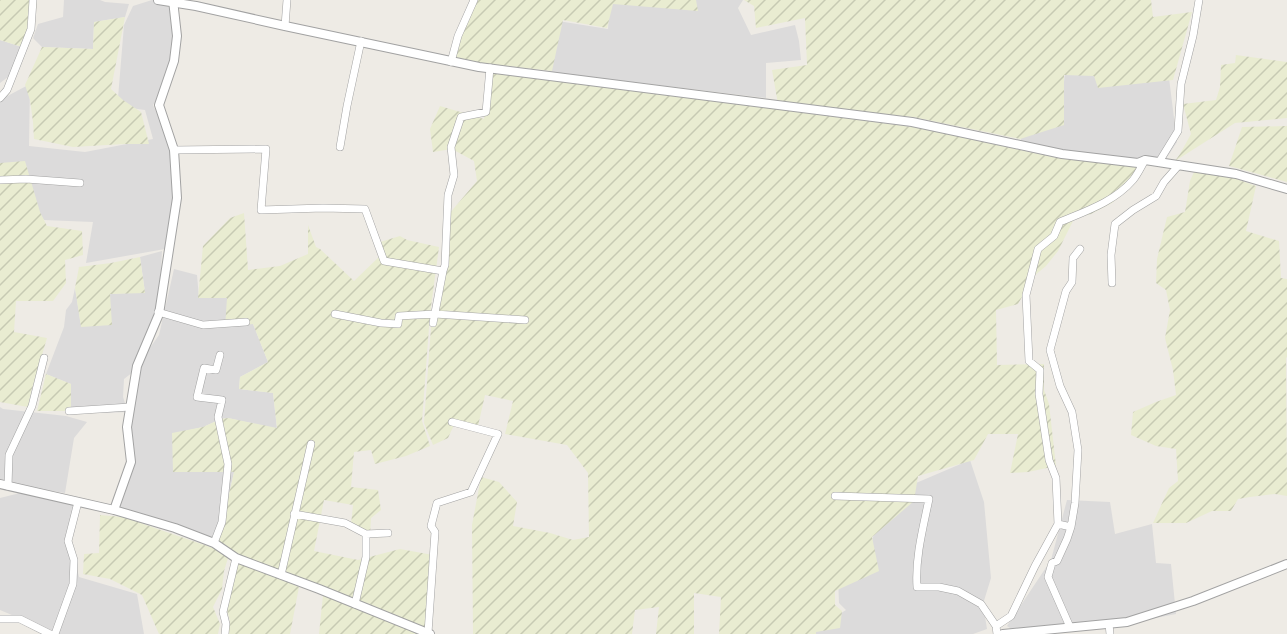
<svg xmlns="http://www.w3.org/2000/svg" width="1287" height="634" viewBox="0 0 1287 634" font-family="'DM Sans',sans-serif">
<style>
.residential{fill:#dcdbdb}
.farmland{fill:url(#farmland-furrows)}
.lines{fill:none;stroke-linecap:round;stroke-linejoin:round}
.minor-casing{stroke:#a2a2a2;stroke-width:8}
.tertiary-casing{stroke:#a2a2a2;stroke-width:10}
.minor{stroke:#fff;stroke-width:7}
.tertiary{stroke:#fff;stroke-width:8}
</style>
<defs>
<pattern id="farmland-furrows" width="10" height="10" patternUnits="userSpaceOnUse" patternTransform="scale(1.5)"><rect width="10" height="10" fill="#e9ecd1"/><path d="M-1 1l2-2M0 10L10 0M9 11l2-2" fill="none" stroke="#c7cab3"/></pattern>
</defs>
<rect width="100%" height="100%" fill="#eeebe5"/>
<path class="residential" d="M64,0H100L105,2L129,4L125,17L94,22L93,49L42,47L33,38L38,24L63,17Z
M152,0L172,2L175,29L166,86L153,105L173,149L174,186L172,220L165,249L86,263L93,222L44,220L21,186L0,194V100L30,84L29,146L85,152L153,139L145,110L123,107L118,98L124,25L133,6Z
M610,0H743L738,8L751,35L795,25L799,41L801,60L766,63V98L549,72L558,21L608,29Z
M0,40L22,47L16,71L0,83Z
M1065,73L1169,78L1177,142L1164,162L1020,147L1023,121L1064,82Z
M162,251L159,307L133,372L124,379L123,397L128,412L106,413L70,411L71,384L46,374L64,327L66,310L72,302L75,288L81,326L110,294L145,292L140,257Z
M174,269L197,275L199,298L227,297L253,324L268,362L240,377L239,389L273,393L277,429L228,418L221,419L203,427L172,434L234,472L223,521L214,547L114,510L135,459L127,427L140,362L159,335Z
M0,407L3,409L66,416L87,422L74,438L65,493L0,483Z
M970,460L984,502L991,578L983,604L987,629L973,634H813V631L846,610L839,603L838,577L865,570L875,529L902,489Z
M20,493L75,502L70,540L79,577L137,594L144,634H57L0,610V498Z
M1067,500L1110,502L1115,534L1152,524L1156,563L1171,564L1176,614L1115,626L1019,634L1007,626L1051,560Z"/>
<path class="farmland" d="M0,0H37L35,19L22,47L0,40Z
M475,0H696L698,11L613,4L607,28L563,20L552,71L480,63L451,56Z
M744,0H1151L1153,17L1192,12L1173,80L1098,88L1094,76L1064,75V125L1020,139L913,117L778,104L772,70L807,65L805,18L756,28L754,6Z
M125,17L111,89L123,100L141,112L149,144H124L73,147L34,139L33,122L30,100L25,85L42,47L93,49L94,22Z
M1236,55L1287,62V118L1235,123L1175,161L1180,154L1191,134L1183,104L1216,100L1220,87L1221,65L1235,63Z
M492,72L920,128L1062,159L1132,162L1144,165L1129,189L1112,203L1091,214L1074,219L1058,251L1046,266L1034,276L1018,304L996,310L997,365L1044,364V390L1049,404L1056,466L1028,472L1010,473L1018,434H988L974,460L918,476L914,501L872,537L879,571L835,591V605L842,611L840,628L816,632V634H719L721,597L694,593V634H656L659,607L635,610L632,634H473L472,525L481,477L499,482L517,502L513,526L550,533L573,540L589,537L588,473L567,445L505,434L513,401L485,395L478,426L454,425L448,438L433,445L424,423L432,314L448,241L449,214L477,181L474,161L452,149L433,152L430,129L440,106L484,119Z
M1287,126V182L1229,166L1242,127Z
M25,161L40,212L47,226L82,231L83,255L65,260L66,283L53,301H16L14,332L47,338L31,392L28,407L0,402V163Z
M1194,172L1234,178L1256,186L1246,231L1279,241L1281,278L1287,279V357L1286,358L1287,496L1275,494L1250,497L1238,499L1231,511H1212L1186,523H1153L1169,488L1178,481L1176,449L1156,446L1131,435L1133,412L1156,402L1176,395L1173,370L1165,338L1170,310L1166,290L1156,283L1157,259L1167,217L1185,212L1190,181Z
M244,213L248,270L280,266L308,254V225L316,247L320,249L354,281L381,255L380,242L400,236L407,240L439,247L430,314L422,421L430,446L406,456L375,464L371,450L354,452L351,487L378,490L381,510L371,518L370,535L351,525L353,505L324,500L314,551L358,560L400,549L433,555L431,630L369,604L300,586L272,575L299,587L290,634H227L230,621L226,607L237,560L214,547L223,521L234,472H173L172,433L203,427L221,419L228,418L277,428L273,393L239,389L240,377L268,362L253,324L225,327L227,298H198L203,246L230,218Z
M140,257L145,293L110,294L112,325L81,327L75,288L79,267L111,263Z
M46,374L71,384V410L87,411H37Z
M100,515L123,517L213,548L228,558L224,571L222,589L213,607L220,624L218,634H159L142,595L110,579L83,574L84,554L99,553Z
M323,595L420,634H319Z"/>
<g class="lines">
<defs>
<path id="minor" d="M285,26L287,0
M451,62L458,36L474,0
M0,98L7,90L31,29L33,0
M340,147L347,106L361,41
M174,150L266,149L261,210L323,208L365,209L384,261L443,271
M1159,162L1178,131L1181,84L1193,36L1199,0
M0,180L26,179L80,183
M1112,283L1111,255L1115,224L1133,210L1156,196L1164,182L1179,165
M158,312L203,325L246,322
M335,314L381,323L398,324L399,316L435,314L525,320
M433,323L443,271L445,265L448,195L454,175L451,147L461,117L486,112L490,68
M69,411L130,407
M8,486L9,455L32,406L44,358
M835,496L929,499C923,528 915,558 917,587H939L958,591L981,604L996,626L997,634
M294,514L345,523L366,534L388,533
M1058,524L1071,527L1067,539L1057,561L1052,563L1048,577L1070,627
M1071,527L1075,503L1078,450L1072,412L1060,386L1050,350L1066,291L1072,282L1073,258L1080,249
M214,543L222,522L228,464L218,417L222,400L197,397L204,368L216,370L220,355
M281,575L311,444
M355,604L366,557V534
M0,619H20L50,634
M1109,624L1110,634
M996,626L1011,616L1035,566L1058,524L1056,478L1049,460L1039,394L1040,370L1029,361L1026,295L1038,249L1054,236L1060,222C1086,211 1114,202 1133,180C1138,174 1141,167 1145,160
M428,633L435,532L431,526L437,503L471,492L498,434L452,422
M55,634L73,584L74,560L68,541L78,502
M225,634L226,624L223,612L236,558"/>
<path id="tertiary" d="M158,0L196,6L285,26L479,67L912,122L1062,154L1138,163L1145,160L1236,174L1287,189
M0,484L114,510L175,528L214,543L236,558L319,589L430,634
M114,510L131,462L127,427L137,366L159,314L177,198L174,150L159,105L174,61L177,36L173,0
M1003,634L1127,622L1193,601L1287,564"/>
</defs>
<use href="#minor" class="minor-casing"/>
<use href="#tertiary" class="tertiary-casing"/>
<use href="#minor" class="minor"/>
<use href="#tertiary" class="tertiary"/>
</g>
</svg>
